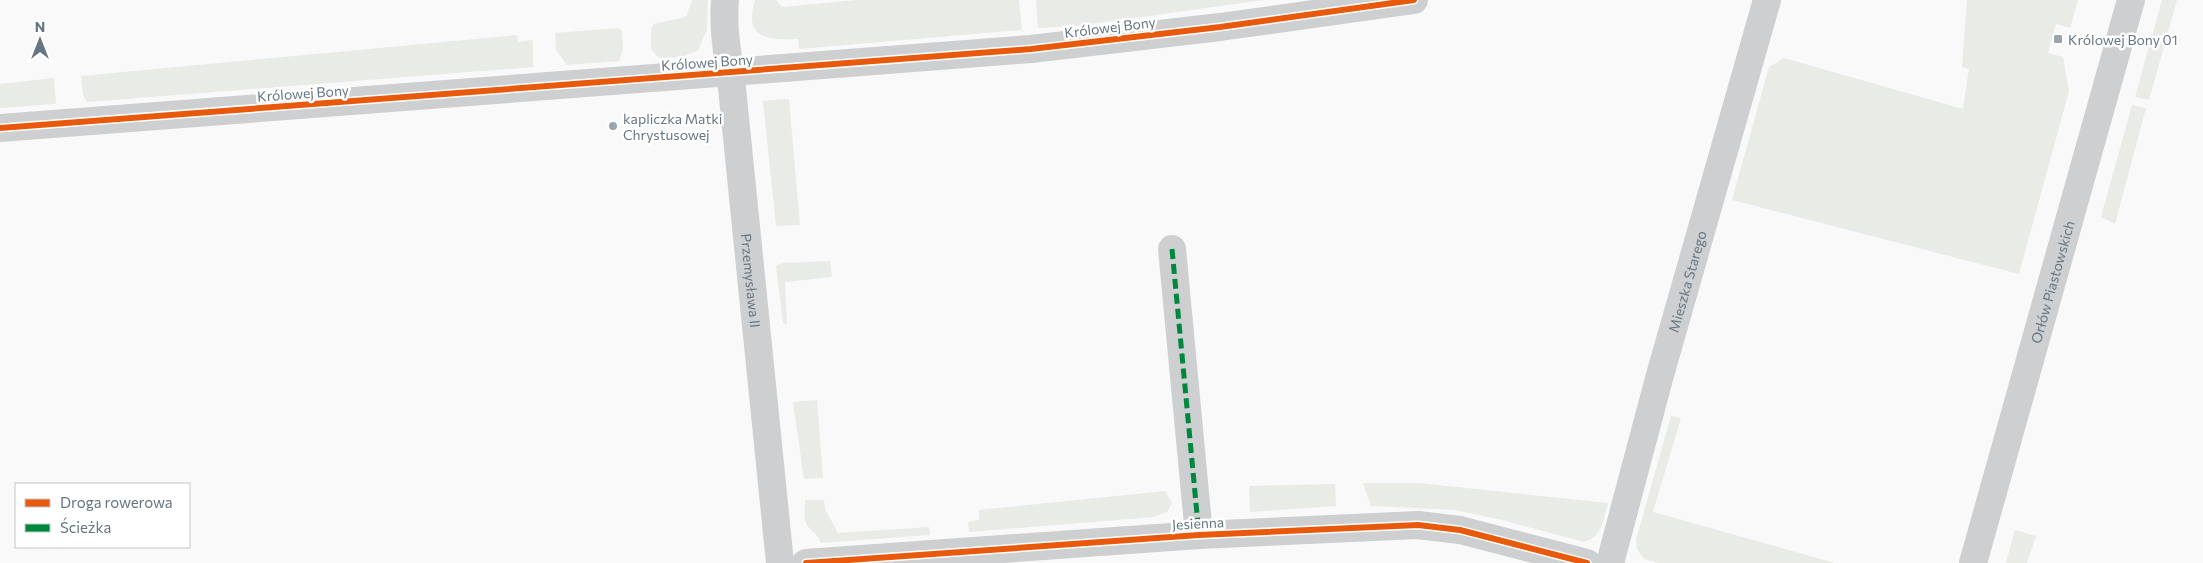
<svg xmlns="http://www.w3.org/2000/svg" width="2203" height="563" viewBox="0 0 2203 563" font-family="Commissioner,sans-serif">
<style>
.green{fill:#e8ebe6}
.lines{fill:none;stroke-linecap:round;stroke-linejoin:round}
.minor{stroke:#cecfd0;stroke-width:28}
.quiet{stroke:#00873e;stroke-width:5;stroke-dasharray:10 5;stroke-linecap:butt}
.cycleway-casing{stroke:#fff;stroke-width:9}
.cycleway{stroke:#e8590c;stroke-width:6}
.poi-dot{fill:#99a4ac;stroke:#fff;stroke-width:2}
.labels{text-anchor:middle;dominant-baseline:central;stroke-width:5;stroke-linejoin:round;paint-order:stroke}
.street-label{font-size:14px;fill:#657683;stroke:#fff}
.poi-label{font-size:14px;fill:#657683;stroke:#fff;text-anchor:start}
</style>
<rect width="100%" height="100%" fill="#f9f9f9"/>
<path class="green" d="M692,0H708L707,30L698,50L682,57L659,58L651,49V29L654,24L686,17Z
M755,0H776L782,7L857,0H1019L1022,30L799,49L798,39C768,40 743,39 755,0Z
M1036,0H1264L1076,26L1038,28Z
M1967,0H2078L2070,28L2056,24L2048,53L2063,57L2069,91L2019,274L1732,200L1769,67L1784,58L1963,109L1969,69L1962,67Z
M2162,0H2177L2149,100L2135,97Z
M618,28L622,31L623,50L619,61L567,65L556,50L555,33Z
M517,35L518,42L533,40V67L87,102L83,95L81,76Z
M54,78L56,104L0,108V84Z
M789,99L800,225L776,226L763,101Z
M2132,105L2146,108L2115,224L2101,217Z
M830,261L832,277L785,282L787,324L783,323L776,266L783,263Z
M817,400L823,478L804,479L793,402Z
M1671,416L1681,418L1653,512L1835,563H1658L1644,559L1637,549L1636,540Z
M1363,483H1418L1608,503C1603,520 1603,536 1584,542L1502,520L1455,510L1371,506Z
M1335,484L1336,506L1250,512L1249,486Z
M1165,491L1172,503L1167,512L1154,517L969,532L968,522L979,520V510Z
M805,500H824L825,509L838,533L929,527L930,535L821,543C818,533 808,530 805,521C804,515 805,506 805,500Z
M2015,530L2036,536L2027,563H2006Z"/>
<g class="lines">
<g class="minor">
<path id="s1" d="M725,0C722,34 730,64 733,98L780,563"/>
<path d="M0,128L1031,49L1220,27L1414,0"/>
<path d="M1172,249L1199,535"/>
<path d="M806,563L1199,535L1418,525L1460,530L1587,563"/>
<path id="s2" d="M1610,563L1660,375L1767,0"/>
<path id="s3" d="M1973,563L2131,0"/>
</g>
<path class="quiet" d="M1172,249L1199,535"/>
<defs>
<path id="cycleway" d="M0,128L1031,49L1220,27L1414,0
M806,563L1199,535L1418,525L1460,530L1587,563"/>
</defs>
<use href="#cycleway" class="cycleway-casing"/>
<use href="#cycleway" class="cycleway"/>
</g>
<g class="poi-dot">
<rect x="2053" y="34" width="10" height="10" rx="2.5"/>
<circle cx="613" cy="126" r="5"/>
</g>
<g class="labels">
<g class="street-label">
<text transform="translate(1110 27) rotate(-7)">Królowej Bony</text>
<text transform="translate(707 62) rotate(-4)">Królowej Bony</text>
<text transform="translate(303 93) rotate(-4)">Królowej Bony</text>
<text stroke="none"><textPath href="#s1" startOffset="282">Przemysława II</textPath></text>
<text stroke="none"><textPath href="#s2" startOffset="292">Mieszka Starego</textPath></text>
<text stroke="none"><textPath href="#s3" startOffset="292">Orłów Piastowskich</textPath></text>
<text transform="translate(1198 523) rotate(-3)">Jesienna</text>
</g>
<g class="poi-label">
<text x="2068" y="39">Królowej Bony 01</text>
<text x="623" y="118">kapliczka Matki<tspan x="623" dy="16">Chrystusowej</tspan></text>
</g>
</g>
<rect x="15" y="483" width="175" height="65" fill="#ffffff" stroke="#c1c8cd"/>
<rect x="25" y="499" width="25" height="8" fill="#e8590c" stroke="#c1c8cd"/>
<text x="60" y="508" font-size="15" fill="#657683">Droga rowerowa</text>
<rect x="25" y="524" width="25" height="8" fill="#00873e" stroke="#c1c8cd"/>
<text x="60" y="533" font-size="15" fill="#657683">Ścieżka</text>
<g transform="translate(40 40)" stroke="#ffffff" stroke-width="4" paint-order="stroke">
<path d="M0-4L9 19L0 12L-9 19Z" fill="#657683"/>
<text y="-8" font-size="14" font-weight="bold" text-anchor="middle" fill="#657683">N</text>
</g>
</svg>
